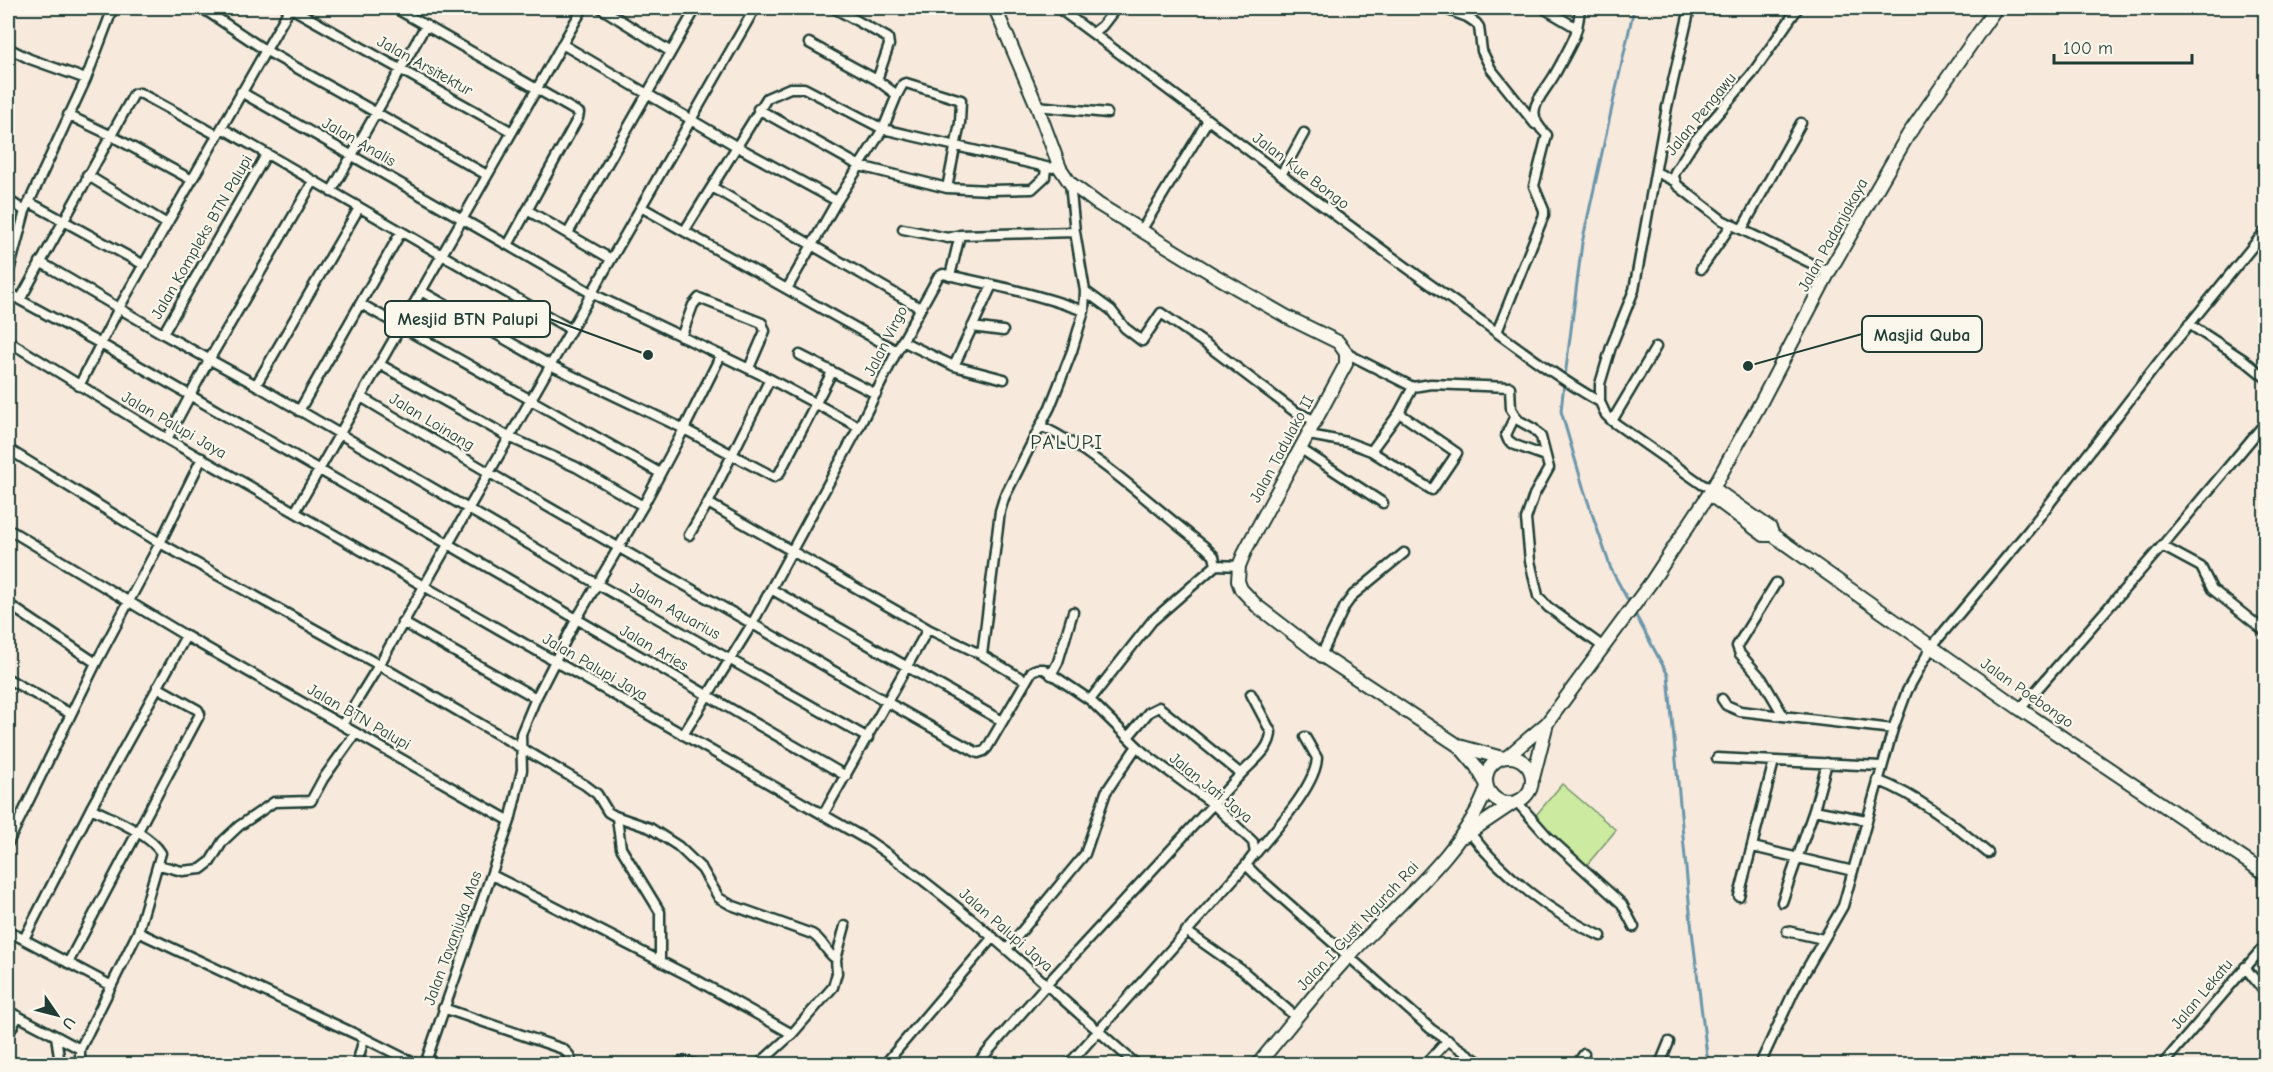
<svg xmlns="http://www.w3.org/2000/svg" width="2273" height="1072" viewBox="0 0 2273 1072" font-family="'Comic Neue',sans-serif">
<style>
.green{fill:#cdeaa1;stroke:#76946a;stroke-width:1.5}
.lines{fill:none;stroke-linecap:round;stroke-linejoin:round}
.stream{stroke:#6b96ab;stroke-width:3}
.street-casing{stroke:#1f3d34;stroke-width:13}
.secondary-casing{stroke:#1f3d34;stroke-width:16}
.street{stroke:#fbf7ec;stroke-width:8}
.secondary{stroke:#fbf7ec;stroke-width:12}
.labels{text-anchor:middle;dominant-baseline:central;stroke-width:4.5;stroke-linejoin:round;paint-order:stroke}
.street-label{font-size:16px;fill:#1f3d34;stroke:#fbf7ec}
.quarter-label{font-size:20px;letter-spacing:1.5px;fill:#1f3d34;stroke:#fbf7ec}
.leader{fill:none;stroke:#1f3d34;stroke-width:2}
.callout-dot{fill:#1f3d34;stroke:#fbf7ec;stroke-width:2}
.callout{fill:#fbf7ec;stroke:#1f3d34;stroke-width:2}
.callout-label{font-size:18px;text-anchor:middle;font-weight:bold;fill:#1f3d34}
</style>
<rect width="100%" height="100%" fill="#f7e9dc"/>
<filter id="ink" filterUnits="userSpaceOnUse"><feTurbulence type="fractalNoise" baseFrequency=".0167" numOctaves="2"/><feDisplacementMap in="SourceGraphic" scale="12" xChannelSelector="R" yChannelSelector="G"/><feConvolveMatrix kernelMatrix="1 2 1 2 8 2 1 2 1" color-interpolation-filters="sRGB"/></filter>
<g filter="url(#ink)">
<path class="green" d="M1562,784L1616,830L1586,866L1532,820Z"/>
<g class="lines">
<path class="stream" d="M1565,377L1582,243L1634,8
M1564,383L1561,411L1584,490L1611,569L1630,604
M1634,612L1668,675L1691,922L1708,1064"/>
<defs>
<path id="street" d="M202,8L265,50L487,175
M291,8L512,132
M395,8L579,113L578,118L508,245
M601,8L671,52
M834,8L888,38L889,45L877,80
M1058,8C1191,105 1320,207 1455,302C1503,336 1549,373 1600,402
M1442,8L1467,17L1476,23L1479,27L1482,51L1491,69L1535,124
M1543,8L1577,28
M1690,8L1667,107L1634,290L1611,347L1600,384V402L1606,415L1612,421L1703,485L1713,488
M1798,8L1752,74L1696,139L1675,172L1674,177L1677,185L1722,220L1829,272
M1093,33L1102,26L1116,8
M562,44L736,146L837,201
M8,48L30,59L86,79
M241,92L591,293L770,379L708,503L689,535
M897,95L903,84L906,83L961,100L960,123L947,188
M1037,106L1107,113
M758,109L860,166L947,188L990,190L1032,189L1045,177L1046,167
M68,115L110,135L192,180
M222,128L570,329
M1656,172L1676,182
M87,175L167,224
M1281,175L1304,133
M712,187L920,308
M331,192L426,25
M8,200L25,211
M29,202L144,265
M641,207L897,351
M527,210L611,259
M903,229L948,238L960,235L950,276
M1742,229L1801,123
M685,230L767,98L790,88H804L883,129L1046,167L1060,168
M1141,231L1208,120
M568,233L696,8
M960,235L1075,232
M40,262L163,334L256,385L597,584L868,738
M1701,269L1732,224
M8,275L25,211L86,79L113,8
M787,289L837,201L883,129L897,95L877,80L809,43
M8,291L20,300L101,344L448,544L846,776
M421,291L550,365L684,429L774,477L779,474L832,372
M1085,291L1111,310L1125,328L1142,341L1161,313L1207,345L1294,411L1316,421
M20,300L134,94L140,93L217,135
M361,304L660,473
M2189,324L2244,360L2266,378
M972,327L1003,331
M1497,332L1544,215V210L1534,186L1547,135C1520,111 1543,96 1555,74C1561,63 1568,51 1573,40C1578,30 1579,18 1580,8
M163,334L266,155
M681,337L693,305L699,298L762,323L765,331L749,368
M8,341L167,439L869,841C966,907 1048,988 1136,1064
M902,341L954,366L992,285
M1346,353L1413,387L1431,384L1510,387L1511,409L1518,420L1534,429L1541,437L1549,468L1534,495L1526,519L1530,561L1538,596L1548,607L1602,646
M800,355L876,394
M379,364L509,437L576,467L643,506
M954,366L1004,379
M770,379L859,427
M256,385L359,208
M79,386L119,308L290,8
M361,397C489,474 619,548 749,622C826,666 900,711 978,753L984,751L987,748L1032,671L1037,669H1044L1090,700L1152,621L1216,565L1239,566
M299,411L401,232
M1399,413L1457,453L1432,490L1371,451L1399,413L1413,387
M1515,416L1506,435L1508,440L1515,445L1545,456
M1612,421L1656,347
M1041,426C1100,454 1153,507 1205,547L1214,556L1216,565
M1309,435L1347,442L1371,451
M167,439L209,360L313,182
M8,449L160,543L379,665L585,785L597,794L608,812L615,816L650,828L678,846L702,869L719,898L731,905L812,934C824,941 826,953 836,959
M1301,449L1383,503
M708,503L928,629L982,655L1026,681
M295,512L583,8
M8,529L186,636L510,821
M2162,546L2201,567L2212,589L2266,632
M1776,583L1737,646L1740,654L1762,679L1783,715
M771,589L1002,721
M8,604L96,663
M402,622L536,698
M982,655L1000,511L1004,498L1050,407L1072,351L1084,311L1085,291L1075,232L1070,183
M1321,655L1345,606L1353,595L1404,553
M1051,675L1058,662L1073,612
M8,679L71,714
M1722,699L1726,705L1740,711L1893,729
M1090,700L1144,753L1213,804L1253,842L1255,853L1246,865L1257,876L1431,1029L1482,1064
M2020,709L2162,546L2266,422
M342,725L379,665L755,8
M683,735L752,624L859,427L897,351L938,277L943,274C990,284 1038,294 1084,311
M1717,758L1881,766
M1241,774C1252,762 1271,749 1271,732L1251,694
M1877,780C1919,796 1954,825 1988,853
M1517,802L1547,836L1622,904L1634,927
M1814,810L1866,820
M823,815L928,629
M617,818L621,848L660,912V961
M1470,833C1501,874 1553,915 1601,936
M8,843L96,663L160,543L202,458
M1753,847L1853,871
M1256,853C1274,831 1316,786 1317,758L1305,737
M159,865L182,871L201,869L210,862L223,841L239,826L274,802L311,801L323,779L356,733
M492,875L693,978L792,1034
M1739,896L1774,761
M1782,902L1814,810L1827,763
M8,931L110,985
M1186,931L1243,971L1297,1018
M1787,931L1823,939
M138,932L364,1038L416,1064
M24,939L91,808L186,636
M1007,949L1085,854L1106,792L1137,746
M68,963L200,714L198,710L157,687
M2245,967L2266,994
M443,1008L563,1049L569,1055L572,1064
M8,1011L56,1036L60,1064
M8,1035L18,1016
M56,1036L80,1049
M80,1064V1049L138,932L161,853C149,833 112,819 91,808
M357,1064L364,1038
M425,1064L510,821L522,770L521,734L536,698L576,620L643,506L684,429L721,355
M678,1064L684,1061L695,1064
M759,1064L792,1034L833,987L837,973L836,959L845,926
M885,1064L993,937
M977,1064L1047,984L1241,774L1159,707L1149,712L1128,737
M1069,1064L1246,865
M1426,1064L1448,1040
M1577,1064L1584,1054
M1660,1064L1669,1042
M1760,1064L1794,991L1843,906L1893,729L1907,691L1932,646L2029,530L2162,358L2266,230
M2163,1064L2266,944"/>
<path id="secondary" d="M995,8L1037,106L1060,168L1070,183L1098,204L1214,275L1289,318L1338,342L1346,353V364L1246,549L1239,566L1238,581L1241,589L1257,606L1321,655L1459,746L1502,758
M1713,488L1770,528L1773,535L2020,709L2266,874
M1709,494L1764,535H1773
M1460,747L1476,766L1486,783
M1486 780a23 23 0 1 1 46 0a23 23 0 1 1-46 0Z
M1507,757L1547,723L1652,581L1713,488L1761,402L1829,272L1908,135L1996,8
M1533,778L1547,723
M1464,836L1513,803
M1258,1064C1288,1028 1317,990 1349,956C1392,909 1468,848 1487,787"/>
</defs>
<use href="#street" class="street-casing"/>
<use href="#secondary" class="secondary-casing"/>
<use href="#street" class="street"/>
<use href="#secondary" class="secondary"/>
</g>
</g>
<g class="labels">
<g class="street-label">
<text transform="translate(425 66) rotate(29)">Jalan Arsitektur</text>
<text transform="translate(1701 114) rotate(-51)">Jalan Pengawu</text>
<text transform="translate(359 142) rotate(30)">Jalan Analis</text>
<text transform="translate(1301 171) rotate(37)">Jalan Kue Bongo</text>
<text transform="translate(1833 235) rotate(-61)">Jalan Padanjakaya</text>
<text transform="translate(202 237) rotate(-60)">Jalan Kompleks BTN Palupi</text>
<text transform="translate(886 341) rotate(-63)">Jalan Virgo</text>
<text transform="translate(432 422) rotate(31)">Jalan Loinang</text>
<text transform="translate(174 425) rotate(30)">Jalan Palupi Jaya</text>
<text transform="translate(1282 449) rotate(-62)">Jalan Tadulako II</text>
<text transform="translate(675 611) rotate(29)">Jalan Aquarius</text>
<text transform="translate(654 648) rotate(30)">Jalan Aries</text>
<text transform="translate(595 667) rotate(30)">Jalan Palupi Jaya</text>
<text transform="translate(2027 693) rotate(35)">Jalan Poebongo</text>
<text transform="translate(359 717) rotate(30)">Jalan BTN Palupi</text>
<text transform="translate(1211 788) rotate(39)">Jalan Jati Jaya</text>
<text transform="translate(1358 926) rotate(-47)">Jalan I Gusti Ngurah Rai</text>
<text transform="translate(1006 930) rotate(41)">Jalan Palupi Jaya</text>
<text transform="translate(453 938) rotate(-70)">Jalan Tavanjuka Mas</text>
<text transform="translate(2202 994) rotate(-50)">Jalan Lekatu</text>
</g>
<g class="quarter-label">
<text x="1067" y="442">PALUPI</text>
</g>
</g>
<path class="leader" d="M648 355L550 319M1748 366L1862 334"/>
<g class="callout-dot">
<circle cx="648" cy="355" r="6"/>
<circle cx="1748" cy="366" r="6"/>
</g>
<g class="callout">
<rect x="385" y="301" width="165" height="36" rx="6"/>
<rect x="1862" y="316" width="120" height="36" rx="6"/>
</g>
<g class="callout-label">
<text x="468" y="325">Mesjid BTN Palupi</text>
<text x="1922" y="341">Masjid Quba</text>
</g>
<rect width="2273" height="1072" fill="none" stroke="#fbf7ec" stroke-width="30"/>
<rect x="15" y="15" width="2243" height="1042" fill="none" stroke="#1f3d34" stroke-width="2" filter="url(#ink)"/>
<g transform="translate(57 1015) rotate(125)" stroke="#fbf7ec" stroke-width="4.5" paint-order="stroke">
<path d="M0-4.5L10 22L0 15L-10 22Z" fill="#1f3d34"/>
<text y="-9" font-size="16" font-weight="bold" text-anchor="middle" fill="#1f3d34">U</text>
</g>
<path d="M2054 54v9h138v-9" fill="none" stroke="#1f3d34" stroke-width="3"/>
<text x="2063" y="54" font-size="18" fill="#1f3d34" stroke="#fbf7ec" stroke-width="4.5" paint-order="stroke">100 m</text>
</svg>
